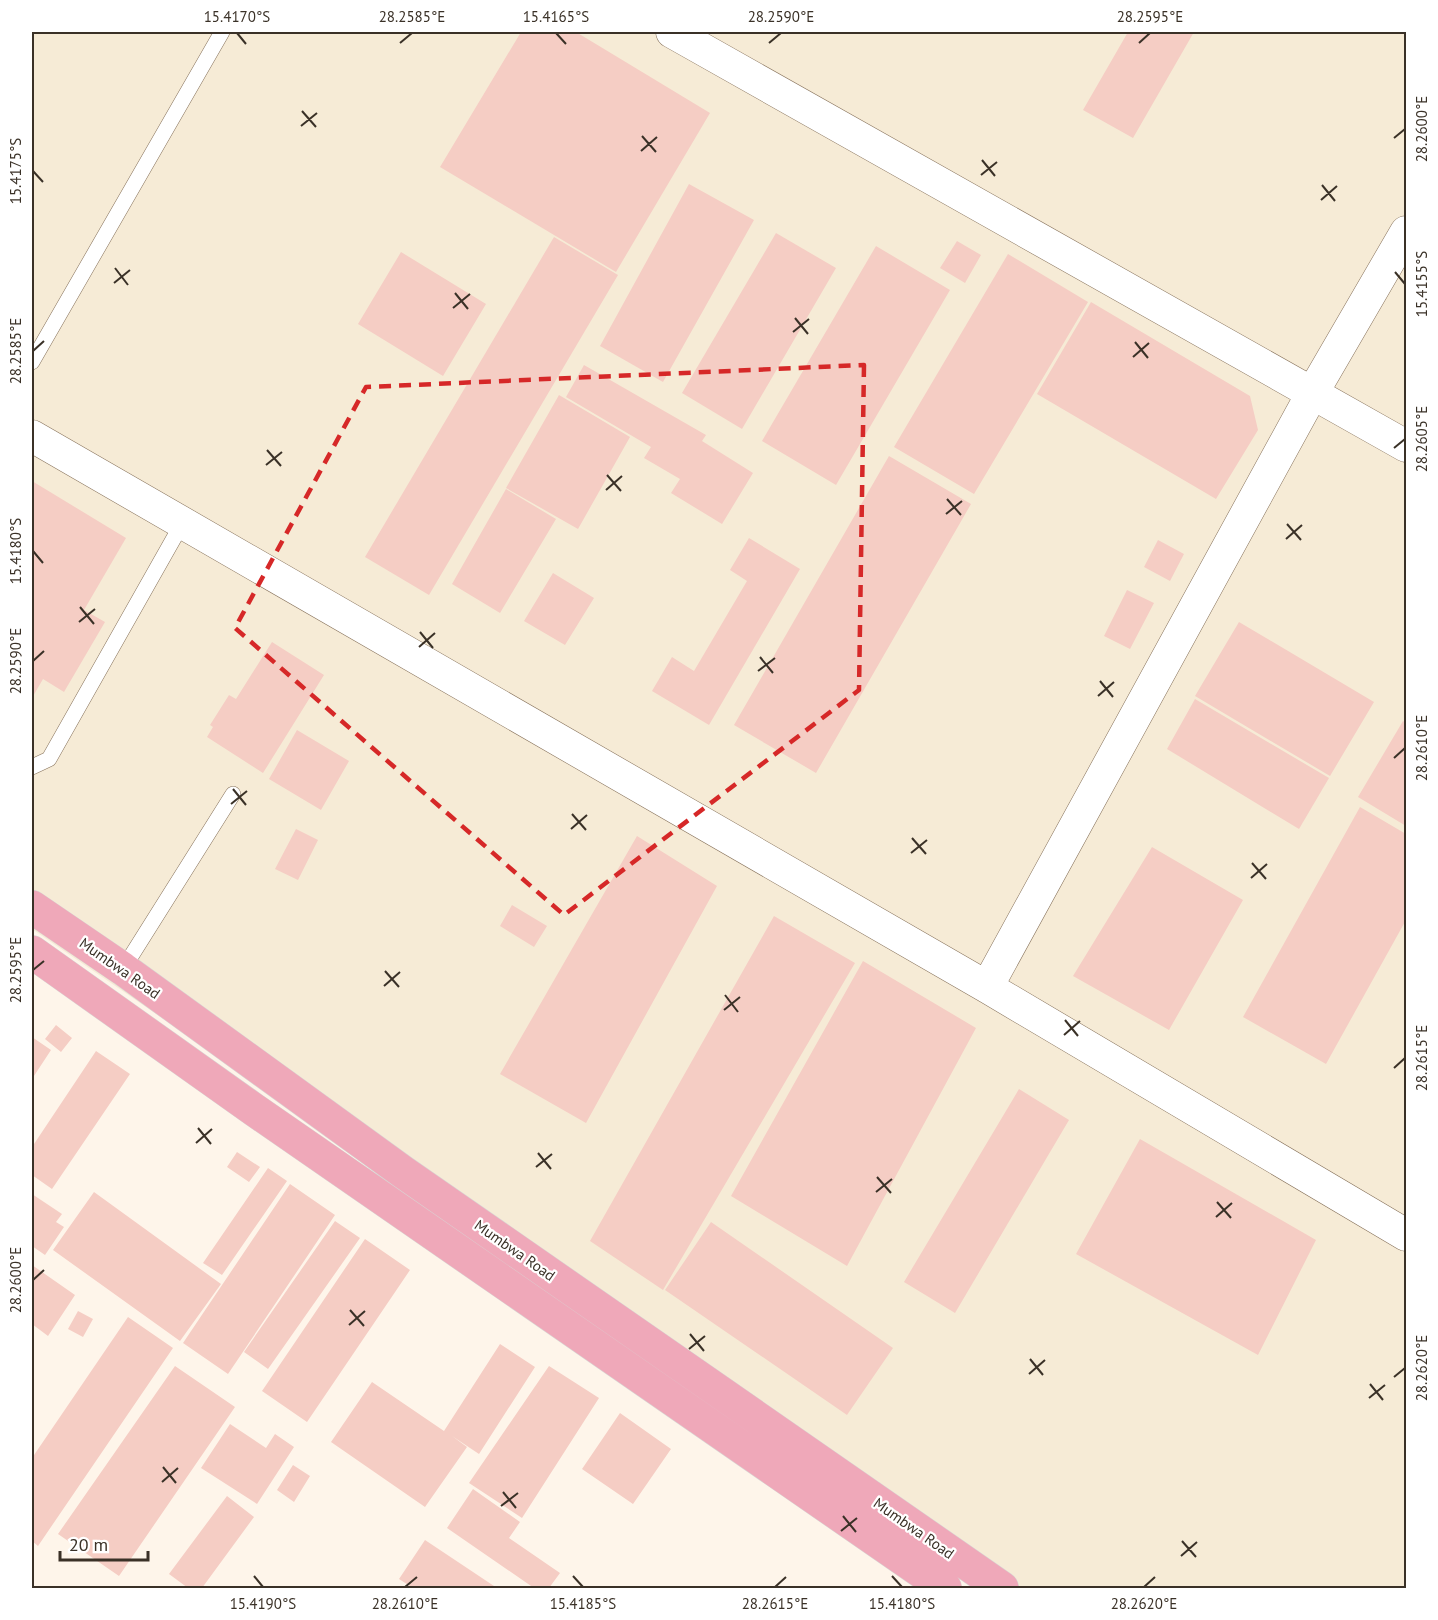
<svg xmlns="http://www.w3.org/2000/svg" width="1438" height="1620" viewBox="0 0 1438 1620" font-family="'PT Sans',sans-serif">
<style>
.industrial{fill:#f6ebd6}
.building{fill:#f5cdc4}
.lines{fill:none;stroke-linecap:round;stroke-linejoin:round}
.service-casing{stroke:#86715a;stroke-width:16}
.minor-casing{stroke:#86715a;stroke-width:33}
.primary-casing{stroke:#d8d6d4;stroke-width:34}
.service{stroke:#fff;stroke-width:15}
.minor{stroke:#fff;stroke-width:32}
.primary{stroke:#efa8b9;stroke-width:33}
.marked{fill:none;stroke:#d62828;stroke-width:4.5;stroke-dasharray:12 8;stroke-linejoin:round}
.ticks{fill:none;stroke:#3a3127;stroke-width:2}
.labels{text-anchor:middle;dominant-baseline:central;stroke-width:4.5;stroke-linejoin:round;paint-order:stroke}
.street-label{font-size:15px;fill:#3a3127;stroke:#fff}
.neatline{fill:none;stroke:#3a3127;stroke-width:2}
.ticks-label{font-size:15px;text-anchor:middle;fill:#3a3127}
</style>
<rect width="100%" height="100%" fill="#fef5ea"/>
<path class="industrial" d="M32,32H1406V1588H995L32,929Z"/>
<path class="building" d="M521,32H576L710,113L616,272L440,167Z
M1128,32H1194L1133,138L1083,110Z
M689,184L754,220L663,382L600,346Z
M776,233L836,268L742,429L682,393Z
M554,237L618,275L429,595L365,557Z
M957,241L981,255L965,283L940,268Z
M876,246L950,290L836,485L762,441Z
M401,252L486,304L443,376L358,324Z
M1008,254L1088,302L974,494L894,447Z
M1091,302L1250,396L1258,430L1216,499L1037,394Z
M584,365L706,435L702,441L753,473L722,524L671,493L680,479L644,458L651,447L566,397Z
M559,395L630,437L578,529L506,488Z
M889,456L971,504L816,773L734,725Z
M32,481L126,538L84,610L105,622L64,692L43,679L32,698Z
M506,489L556,519L500,613L452,584Z
M749,538L800,569L709,725L652,691L672,657L694,671L747,581L730,570Z
M1158,540L1184,554L1170,581L1144,567Z
M553,573L594,598L565,645L524,621Z
M1127,590L1154,603L1130,649L1104,636Z
M1239,622L1374,702L1330,776L1195,696Z
M272,642L324,675L263,773L207,737L213,727L210,725L229,695L236,699Z
M1195,699L1329,778L1299,829L1167,749Z
M1403,721L1406,723V826L1358,797Z
M297,730L349,761L321,810L269,779Z
M1360,807L1406,834V920L1326,1064L1243,1017Z
M296,829L318,840L298,880L275,869Z
M637,836L717,886L586,1123L500,1074Z
M1152,847L1243,900L1169,1030L1073,976Z
M512,905L547,926L534,947L500,926Z
M774,916L855,963L663,1290L590,1241Z
M863,961L976,1028L847,1266L731,1196Z
M56,1025L72,1038L61,1052L45,1039Z
M32,1037L51,1050L32,1079Z
M96,1051L130,1074L52,1189L32,1175V1147Z
M1019,1089L1069,1120L955,1313L904,1282Z
M1140,1139L1316,1240L1258,1355L1076,1254Z
M237,1152L260,1167L249,1182L227,1167Z
M268,1168L287,1181L222,1275L203,1263Z
M290,1184L335,1215L228,1374L183,1343Z
M94,1192L221,1284L180,1341L53,1250Z
M32,1194L62,1214L56,1222L64,1227L45,1255L32,1246Z
M335,1221L360,1238L268,1369L244,1352Z
M711,1222L893,1348L847,1415L665,1290Z
M365,1239L410,1270L307,1422L262,1391Z
M32,1265L75,1295L48,1336L32,1324Z
M78,1311L93,1319L83,1337L68,1329Z
M128,1317L173,1348L38,1546L32,1541V1458Z
M500,1344L535,1367L479,1454L452,1436L467,1447L425,1507L331,1442L372,1382L444,1431Z
M175,1366L235,1407L119,1576L58,1534Z
M549,1366L599,1398L522,1518L469,1483Z
M620,1413L671,1449L633,1504L582,1469Z
M230,1424L266,1448L275,1434L294,1447L257,1504L201,1468Z
M293,1465L310,1476L294,1502L277,1490Z
M473,1489L520,1522L509,1538L560,1573L549,1588H534L447,1528Z
M227,1496L254,1517L202,1588H188L169,1574Z
M425,1540L497,1588H413L399,1579Z"/>
<g class="lines">
<defs>
<path id="service" d="M32,362L222,32
M32,767L49,759L183,522
M123,969L233,794"/>
<path id="minor" d="M672,32L1406,446
M32,436L987,987L1406,1235
M987,987L1313,392L1406,232"/>
<path id="primary" d="M32,907L123,969L403,1172L1002,1588
M32,952L253,1109L945,1588"/>
</defs>
<use href="#service" class="service-casing"/>
<use href="#minor" class="minor-casing"/>
<use href="#primary" class="primary-casing"/>
<use href="#service" class="service"/>
<use href="#minor" class="minor"/>
<use href="#primary" class="primary"/>
</g>
<path class="marked" d="M864,365L859,690L564,915L235,628L366,387Z"/>
<path class="ticks" d="M237,33L246,44M556,33L566,44M400,43L412,33M769,43L781,33M1139,43L1150,33M302,111L316,127M301,126L317,113M642,136L656,152M1394,138L1405,129M641,151L657,137M982,160L995,176M33,171L43,182M981,175L997,162M1322,185L1335,201M1321,200L1337,186M115,268L128,285M1395,272L1405,284M114,283L130,270M455,293L468,309M453,308L470,294M795,318L808,334M793,332L809,319M1135,342L1148,358M33,351L44,341M1133,357L1149,343M1394,448L1405,439M267,450L281,466M266,465L282,452M607,475L621,491M606,490L622,476M947,499L961,515M946,514L962,501M1287,524L1301,540M1286,539L1302,525M33,551L43,563M80,607L94,624M79,622L95,609M420,632L433,648M419,647L435,633M760,657L773,673M33,661L44,651M758,671L775,658M1100,681L1113,697M1098,696L1114,682M1394,758L1405,748M233,789L246,805M231,804L247,791M572,814L586,830M571,829L587,815M912,838L926,854M911,853L927,840M1252,863L1266,879M1251,878L1267,864M33,970L44,961M385,971L399,987M384,986L400,972M725,995L738,1012M724,1010L740,997M1065,1020L1078,1036M1064,1035L1080,1021M1394,1068L1405,1058M198,1128L211,1144M196,1143L212,1129M538,1153L551,1169M536,1167L552,1154M877,1177L891,1193M876,1192L892,1179M1217,1202L1231,1218M1216,1217L1232,1203M33,1280L44,1270M350,1310L364,1326M349,1325L365,1311M690,1334L704,1351M689,1349L705,1336M1030,1359L1043,1375M1029,1374L1045,1360M1394,1377L1405,1368M1370,1384L1383,1400M1369,1398L1385,1385M163,1467L176,1483M162,1482L178,1468M503,1492L516,1508M501,1506L518,1493M843,1516L856,1532M841,1531L857,1518M1182,1541L1196,1557M1181,1556L1197,1542M254,1576L263,1587M573,1576L583,1587M892,1576L902,1587M405,1587L417,1577M775,1587L786,1577M1144,1587L1155,1577"/>
<g class="labels">
<g class="street-label">
<text transform="translate(120 968) rotate(35)">Mumbwa Road</text>
<text transform="translate(515 1250) rotate(35)">Mumbwa Road</text>
<text transform="translate(914 1528) rotate(35)">Mumbwa Road</text>
</g>
</g>
<rect width="1438" height="1620" fill="none" stroke="#ffffff" stroke-width="66"/>
<path d="M60 1551v9h88v-9" fill="none" stroke="#3a3127" stroke-width="3"/>
<text x="69" y="1551" font-size="18" fill="#3a3127" stroke="#ffffff" stroke-width="4.5" paint-order="stroke">20 m</text>
<rect x="33" y="33" width="1372" height="1554" class="neatline"/>
<g class="ticks-label">
<text x="237" y="22">15.4170°S</text>
<text x="412" y="22">28.2585°E</text>
<text x="556" y="22">15.4165°S</text>
<text x="781" y="22">28.2590°E</text>
<text x="1150" y="22">28.2595°E</text>
<text transform="translate(1422 129) rotate(-90)" y="5">28.2600°E</text>
<text transform="translate(16 171) rotate(-90)" y="5">15.4175°S</text>
<text transform="translate(1422 284) rotate(-90)" y="5">15.4155°S</text>
<text transform="translate(16 351) rotate(-90)" y="5">28.2585°E</text>
<text transform="translate(1422 439) rotate(-90)" y="5">28.2605°E</text>
<text transform="translate(16 551) rotate(-90)" y="5">15.4180°S</text>
<text transform="translate(16 661) rotate(-90)" y="5">28.2590°E</text>
<text transform="translate(1422 748) rotate(-90)" y="5">28.2610°E</text>
<text transform="translate(16 970) rotate(-90)" y="5">28.2595°E</text>
<text transform="translate(1422 1058) rotate(-90)" y="5">28.2615°E</text>
<text transform="translate(16 1280) rotate(-90)" y="5">28.2600°E</text>
<text transform="translate(1422 1368) rotate(-90)" y="5">28.2620°E</text>
<text x="263" y="1609">15.4190°S</text>
<text x="405" y="1609">28.2610°E</text>
<text x="583" y="1609">15.4185°S</text>
<text x="775" y="1609">28.2615°E</text>
<text x="902" y="1609">15.4180°S</text>
<text x="1144" y="1609">28.2620°E</text>
</g>
</svg>
